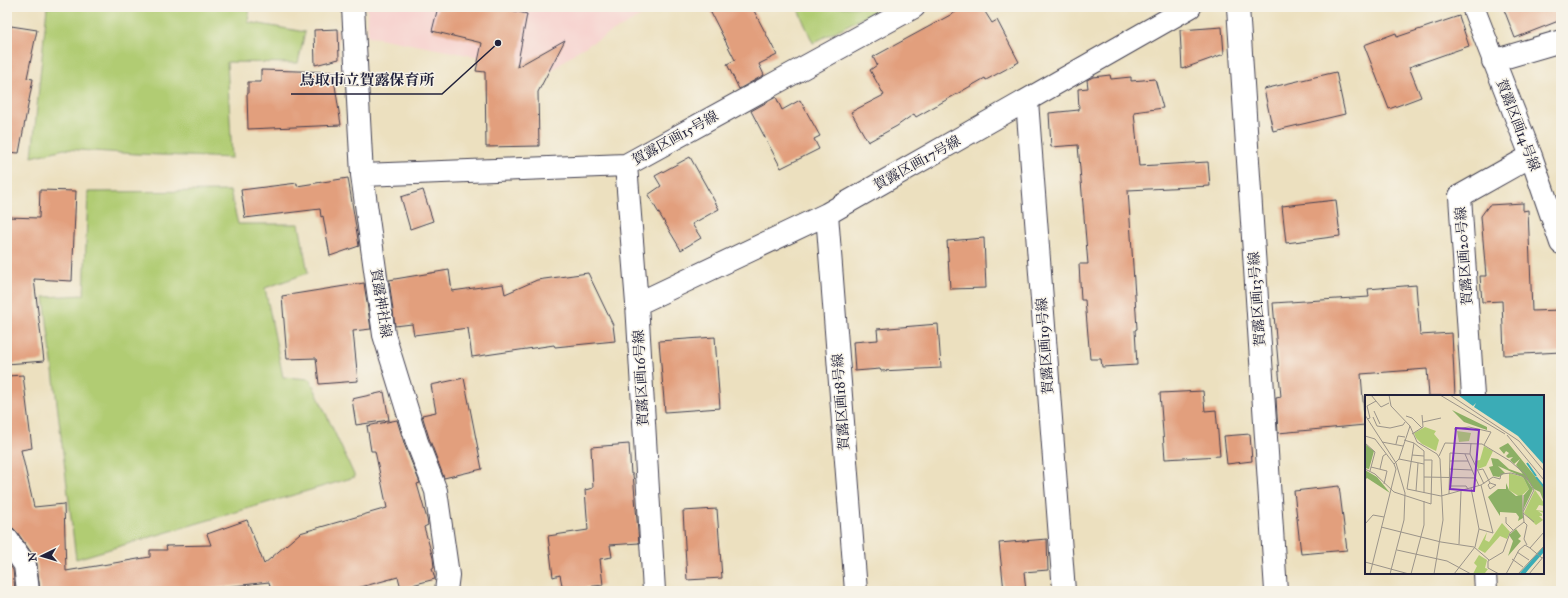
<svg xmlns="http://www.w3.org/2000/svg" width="1568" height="598" viewBox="0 0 1568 598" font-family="'IM FELL Great Primer','Noto Serif JP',serif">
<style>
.built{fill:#f7d0cd}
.green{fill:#b1cc73;stroke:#6a7757}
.building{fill:#e29f7d}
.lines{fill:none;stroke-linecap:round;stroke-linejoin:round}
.minor-casing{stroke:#403e4f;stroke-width:24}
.minor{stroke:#fff;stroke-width:22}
.labels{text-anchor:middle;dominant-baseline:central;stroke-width:3;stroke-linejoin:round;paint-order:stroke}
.street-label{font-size:14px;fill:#22223b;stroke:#f7f3e8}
.inset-river{fill:none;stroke:#3bacb6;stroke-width:2}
.inset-road{fill:none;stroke:#9b948a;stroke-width:1}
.view{fill:#7b2cbf;fill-opacity:0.15;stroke:#7b2cbf;stroke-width:2}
.inset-edge{fill:none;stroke:#22223b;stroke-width:2}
.leader{fill:none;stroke:#22223b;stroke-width:1.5}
.callout-dot{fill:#22223b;stroke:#f7f3e8;stroke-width:1.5}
.callout-label{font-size:15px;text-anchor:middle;font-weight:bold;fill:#22223b;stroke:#f7f3e8;stroke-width:3;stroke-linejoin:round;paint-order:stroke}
</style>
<rect width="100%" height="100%" fill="#f7f3e8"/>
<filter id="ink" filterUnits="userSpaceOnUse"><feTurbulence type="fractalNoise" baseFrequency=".025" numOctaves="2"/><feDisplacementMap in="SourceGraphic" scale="8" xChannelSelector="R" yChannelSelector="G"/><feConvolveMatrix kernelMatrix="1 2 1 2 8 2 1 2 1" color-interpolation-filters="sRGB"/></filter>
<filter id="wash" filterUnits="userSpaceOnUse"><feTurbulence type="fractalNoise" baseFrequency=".012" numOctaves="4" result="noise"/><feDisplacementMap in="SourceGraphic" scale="16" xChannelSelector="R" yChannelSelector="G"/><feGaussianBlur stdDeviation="0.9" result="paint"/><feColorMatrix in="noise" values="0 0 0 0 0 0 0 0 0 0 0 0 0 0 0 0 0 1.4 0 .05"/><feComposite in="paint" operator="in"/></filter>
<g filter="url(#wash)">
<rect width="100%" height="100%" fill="#ece0bf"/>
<path class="built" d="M367,7H658L577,51L552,71L368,36Z"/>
<path class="green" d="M47,7H250L248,22L305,32L298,63L227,62L232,158L137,154L64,149L32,157Z
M797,7H883L813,43Z
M230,191L238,224H299L308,273L265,288L283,377L310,379L355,477L76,559L44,297L84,295L88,192Z"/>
<g id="blocks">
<path class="building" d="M438,7H499L527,14L517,67L565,40L538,92L539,146L486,147L485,72L476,71L482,43L432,31Z
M708,7H752L777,55L759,64L764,75L739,89L727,64L735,60Z
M965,7H982L992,23L997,20L1019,62L986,80L985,78L916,117L914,114L897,126L868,142L851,112L884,95L870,70L877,65L873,57Z
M1503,7H1561V20L1515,38Z
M1459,16L1469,46L1409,67L1421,97L1389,109L1364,45L1396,33L1397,37Z
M11,26L37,30L27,78L33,79L19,153L7,152V46Z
M1222,27L1224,54L1182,69L1180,30Z
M338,29L339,59L315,65L314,30Z
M261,70L333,72L341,125L248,129L247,94H248V82H261Z
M1336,72L1345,114L1273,131L1264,89Z
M1110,75L1111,79L1131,77V81L1155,79L1163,108L1134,112L1139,166L1208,162L1210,186L1128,190L1135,296L1137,329L1135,330L1137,365L1102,367L1101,359H1090L1085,300H1081L1079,264H1088L1078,145L1051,147L1049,113L1079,110L1078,89L1088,88L1087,80L1093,77Z
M776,97L782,110L800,100L820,136L814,139L819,149L781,168L751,111Z
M690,157L719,209L692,224L701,238L681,250L648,195L661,186L655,176Z
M348,178L359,246L330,256L323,216L321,217L320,209L245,218L241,190L297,183V186Z
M40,190L76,191L72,281L34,279L44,361L7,364V217L39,218Z
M423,190L433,221L410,229L401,197Z
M1336,200L1340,236L1286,243L1282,206Z
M1523,203V211L1528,210L1532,311L1561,310V352L1504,355L1502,301L1482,302L1480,276H1486L1481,216L1489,205Z
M984,238L986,288L950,289L947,241Z
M449,270L452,291L503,284L505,294L537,280L588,273L613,325L615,341L555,347L554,345L472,357L468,328L414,335L412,324L395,326L389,280Z
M364,283L371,329L353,331L358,381L319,384L316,358L287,359L282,296Z
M1416,285L1420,335L1452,333L1455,396H1429L1427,369L1361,374L1365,425L1278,433L1276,398L1281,397L1273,303L1369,297L1368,289Z
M938,324L941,368L881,371L880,369L855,371L853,342L878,340L877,329Z
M715,337L720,408L665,412L659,341Z
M23,375L32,448L21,450L34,507L64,504L66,571L150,557V550H167L166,546L211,545L207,534L247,520L264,564L300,533L387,508L375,451H371L367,426L397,420L405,446L420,483L417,484L427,519L428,525L424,527L433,558L434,568H432L435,579L401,588L398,577L346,591H271L269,582L207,589V591H40L37,564L35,558L17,532L13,528L7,527V376Z
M464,378L482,469L444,478L429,438L422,415L436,412L431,385Z
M1203,391L1205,411L1216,410L1220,456L1165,459L1160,393Z
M384,392L389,420L356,425L352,399Z
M1250,434L1252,461L1227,464L1224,436Z
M629,444L631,474H633L639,543L610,545L612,557L600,559L603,585L563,590L560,575L553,577L548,536L588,530L585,490L593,488L591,447Z
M1339,486L1347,550L1301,554L1294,491Z
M717,509L722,578L687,580L683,511Z
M1047,539L1048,570L1024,572L1026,591H1004L999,543Z
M7,561L13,570L15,591H7Z"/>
</g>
</g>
<g filter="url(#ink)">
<use href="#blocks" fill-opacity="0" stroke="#403e4f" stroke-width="1"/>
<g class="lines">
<defs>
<path id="minor" d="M353,7L362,175L384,335L417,442L436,491L448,575L446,591
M1238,7L1276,591
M1473,7L1531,156L1561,243
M1493,61L1561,41
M1027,101L1064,591
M626,165L637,304L654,591
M362,175L626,165L914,7
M827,214L856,591
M637,304L827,214L1190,7
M1473,396L1460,196L1531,156
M7,539L25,565L28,591
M1485,573L1486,591"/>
</defs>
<use href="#minor" class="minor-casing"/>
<use href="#minor" class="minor"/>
</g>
</g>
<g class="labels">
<g class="street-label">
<text transform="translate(1518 125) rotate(69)">賀露区画14号線</text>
<text transform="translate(675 138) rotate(-29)">賀露区画15号線</text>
<text transform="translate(917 163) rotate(-29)">賀露区画17号線</text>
<text transform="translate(1464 256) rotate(-94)">賀露区画20号線</text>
<text transform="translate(1257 299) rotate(-94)">賀露区画13号線</text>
<text transform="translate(381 303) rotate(81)">賀露神社線</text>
<text transform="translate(1045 346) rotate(-94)">賀露区画19号線</text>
<text transform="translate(641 378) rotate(-93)">賀露区画16号線</text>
<text transform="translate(841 402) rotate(-94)">賀露区画18号線</text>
</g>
</g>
<g transform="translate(1365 395)">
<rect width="179" height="179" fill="#ece0bf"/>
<path d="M60,32L71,36L69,39L74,45L71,56L57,49L51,43L49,38ZM92,36L106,38L104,46L94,47ZM119,51L128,56L121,71L113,74L110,66L115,65ZM144,78L158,82L164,94L155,102L144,95ZM170,95L179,108V111L174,110L171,115L179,116V118L173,116L177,119V121H174L178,125L171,130L159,118ZM137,128L145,137L142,144L135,141L120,158L113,154L122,137L120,145L124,147ZM114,160L122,165L120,173L123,174L120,178L108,179L112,171L109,168Z" fill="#b1cc73"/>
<path d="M87,15L122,32V35L99,27ZM143,48L178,91L179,107L175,97L169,94L151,70L155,64L149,69L145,65L148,62L143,63L141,61L144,58L141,56L139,59L134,53ZM0,49L9,56L4,74L0,73ZM126,63L133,64L144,74L158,79L168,94L158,115L159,100L164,94L158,82L133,71L140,78L134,82L128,81L124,72L128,71ZM0,75L12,82L25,98L2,83L0,85ZM141,88L144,95L151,101L157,100L158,123L153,126L154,122L151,118L135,117V121L123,102L133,94H141ZM151,134L156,141L153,144L156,146L143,161L148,146L144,140Z" fill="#8cb065"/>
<path d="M93,0H179V70L153,41L109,12L111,8L108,11ZM179,151V157L164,174L160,179H154Z" fill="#3bacb6"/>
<path class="inset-river" d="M162,68L171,81M171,82L179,92"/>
<path class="inset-road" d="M24,0L26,11L45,31L52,47L72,59L75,64L78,125L69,179M75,0L140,39M85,0L154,46L179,76M11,6L16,12L24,8M9,16L15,29M0,20L31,68L40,98L39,125L25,179M41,21L47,23L57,33M8,22L12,31L25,33L38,30L40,27M2,24L5,23L2,11L11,6L6,0M58,27L76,23M89,34L104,32L126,37L119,50M47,39L58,32L57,20M142,40L179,85M0,41L10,44L29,69M39,45L49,48L42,94L76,101L116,90L128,82L135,84L136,79L146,78L157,81L163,85M17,47L38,51M0,48L10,57L5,76M49,48L59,56V98M106,48L105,59L119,89M31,49L33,41L40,42M100,59L114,91M47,60L59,61M74,61L80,48L117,49L145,66L160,79L169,95L158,117L159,127L145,138L138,157L123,166V173L134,179M34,64L59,69M85,66H103M6,72L22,76L19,89M0,74L10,79L29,97L66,109L67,65H59M15,74L18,61L21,59M84,74L107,75M113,75L118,74L125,88L123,90L125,94L131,90L125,88M59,82L111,83M84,91H101L103,94M51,96L53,68M84,99L85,58L105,59M158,116V100M158,118L169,127M141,122V128L148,135M159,127L162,130L159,144L162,150M0,129L8,120L19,122M16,132L76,147L109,152L124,165M114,134L128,138L116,90M94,149L96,96M165,153L177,163M32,155L82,166L106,179M152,157L164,165M147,164L158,172M0,167L44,179M5,179L31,74L29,69L34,64L45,31M46,179L59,130V106M89,179L110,152L114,134L106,93M141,179L154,155L160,150L165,153L179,137M153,179L179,151M164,179L179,161"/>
<path class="view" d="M91,33L114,35L109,96L85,94Z"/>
<rect width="179" height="179" class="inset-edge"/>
</g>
<path class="leader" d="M498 43L442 94H291"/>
<circle class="callout-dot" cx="498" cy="43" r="4"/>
<g class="callout-label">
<text x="367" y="85">鳥取市立賀露保育所</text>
</g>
<rect width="1568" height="598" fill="none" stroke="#f7f3e8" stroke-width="24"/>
<g transform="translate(42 556) rotate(265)" stroke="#f7f3e8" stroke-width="3" paint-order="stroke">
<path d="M0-3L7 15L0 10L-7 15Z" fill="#22223b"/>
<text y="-6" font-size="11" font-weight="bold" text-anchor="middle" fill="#22223b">N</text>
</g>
</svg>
